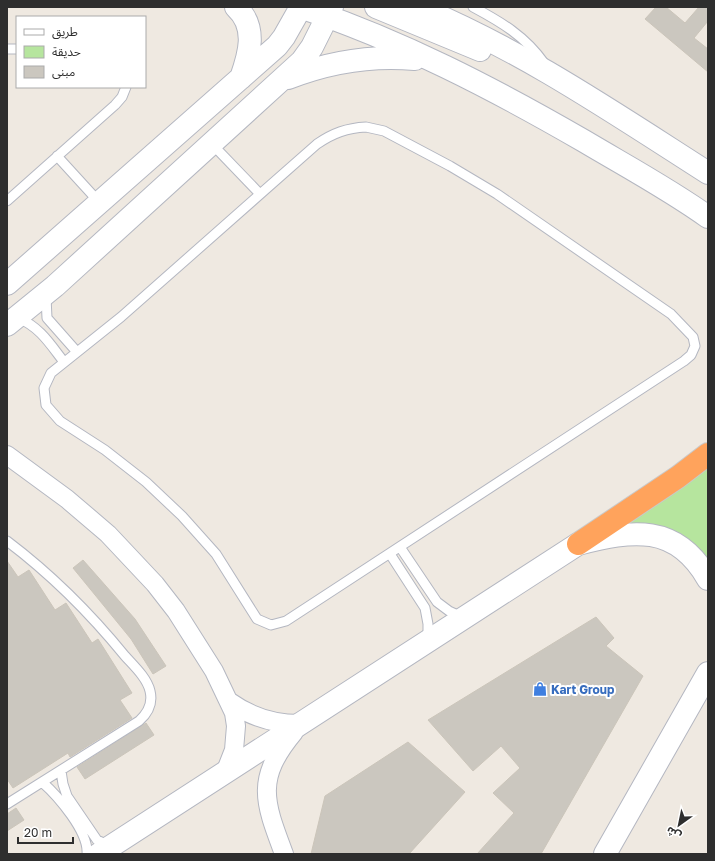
<svg xmlns="http://www.w3.org/2000/svg" width="715" height="861" viewBox="0 0 715 861" font-family="'Golos Text','Noto Sans Arabic',sans-serif">
<style>
.green{fill:#b6e59e}
.building{fill:#cbc7bf;stroke:#cbc5ba}
.lines{fill:none;stroke-linecap:round;stroke-linejoin:round}
.lane-casing{stroke:#b4b7c1;stroke-width:11}
.street-casing{stroke:#b4b7c1;stroke-width:20}
.secondary-casing{stroke:#b4b7c1;stroke-width:24}
.highway-casing{stroke:#c9c9c9;stroke-width:24}
.lane{stroke:#fff;stroke-width:9}
.street{stroke:#fff;stroke-width:18}
.secondary{stroke:#fff;stroke-width:22}
.highway{stroke:#ffa35c;stroke-width:22}
.labels{text-anchor:middle;dominant-baseline:central;stroke-width:4;stroke-linejoin:round;paint-order:stroke}
.shop-label{font-size:12px;font-weight:bold;fill:#366cbe;stroke:#fff;text-anchor:start}
</style>
<rect width="100%" height="100%" fill="#efe9e1"/>
<path class="green" d="M708,465V568L620,526Z"/>
<path class="building" d="M656,7H666L685,23L699,7H708V21L694,38L708,49V72L645,19Z
M83,560L135,619L166,666L153,674L131,639L73,568Z
M7,561L18,577L29,570L55,610L66,603L92,643L98,639L132,693L120,700L132,718L70,757L68,753L13,788L7,779Z
M596,617L614,638L606,646L643,676L541,854H477L514,813L493,793L520,768L501,746L473,771L428,720Z
M146,723L154,735L85,779L77,767Z
M408,742L465,792L409,854H311L325,796Z
M16,808L24,820L7,831V814Z"/>
<g class="lines">
<defs>
<path id="lane" d="M473,7C501,22 525,36 544,63
M7,49H17
M366,127L384,131L450,166L497,194L671,314L693,337L695,346L691,355L684,361L286,621L271,625L257,619L216,554L182,516L146,482L105,450L60,421L46,405L44,388L51,373L121,317L317,144C333,133 347,128 366,127Z
M212,144L260,194
M57,156L99,202
M7,201L115,105L122,97L126,87
M46,297L47,318L77,352
M18,318C40,327 50,344 64,362
M7,541C52,575 90,613 125,656C134,666 147,678 150,691C153,703 148,713 139,721L7,804
M400,547L437,602L449,611L462,617
M390,554L425,608L428,624V640
M61,771L63,784L67,796L97,840L110,846
M42,782C58,796 89,832 87,854"/>
<path id="street" d="M7,455L67,499L108,534L155,584L176,611L214,671L234,713L236,726L234,750L225,773
M230,702C251,717 274,724 300,724
M284,854C264,801 255,779 294,732"/>
<path id="secondary" d="M236,7C258,27 249,55 241,78
M300,7C400,40 494,89 584,141C626,166 669,189 708,217
M376,7L480,50
M418,7C522,50 614,113 708,173
M288,78C329,62 371,55 415,59
M7,284L277,46L284,37L301,7
M7,325L55,286L302,61L312,47L332,7
M99,854L578,544C632,530 676,523 708,579
M605,854L708,673"/>
<path id="highway" d="M578,544L678,477L708,454"/>
</defs>
<use href="#lane" class="lane-casing"/>
<use href="#street" class="street-casing"/>
<use href="#secondary" class="secondary-casing"/>
<use href="#highway" class="highway-casing"/>
<use href="#lane" class="lane"/>
<use href="#street" class="street"/>
<use href="#secondary" class="secondary"/>
<use href="#highway" class="highway"/>
</g>
<defs>
<symbol id="shop-bare" viewBox="-9 -9 18 18"><path d="M-5-2.5h2.3a2.7 3.5 0 0 1 5.4 0H5L5.5 6h-11ZM-1.5-2.5h3a1.5 2.3 0 0 0-3 0Z" fill="#3f7fe0" stroke="#fff" stroke-width="2.5" paint-order="stroke"/></symbol>
</defs>
<g fill-rule="evenodd">
<use href="#shop-bare" x="530" y="679" width="20" height="20"/>
</g>
<g class="labels">
<g class="shop-label">
<text x="551" y="689">Kart Group</text>
</g>
</g>
<rect width="715" height="861" fill="none" stroke="#2e2e2e" stroke-width="16"/>
<rect x="16" y="16" width="130" height="72" fill="#ffffff" stroke="#ababab"/>
<rect x="24" y="29" width="20" height="6" fill="#ffffff" stroke="#ababab"/>
<text x="52" y="36" font-size="12" fill="#2e2e2e">طريق</text>
<rect x="24" y="46" width="20" height="12" fill="#b6e59e" stroke="#ababab"/>
<text x="52" y="56" font-size="12" fill="#2e2e2e">حديقة</text>
<rect x="24" y="66" width="20" height="12" fill="#cbc7bf" stroke="#ababab"/>
<text x="52" y="76" font-size="12" fill="#2e2e2e">مبنى</text>
<g transform="translate(679 825) rotate(213)" stroke="#ffffff" stroke-width="3" paint-order="stroke">
<path d="M0-3L7 15L0 10L-7 15Z" fill="#2e2e2e"/>
<text y="-6" font-size="11" font-weight="bold" text-anchor="middle" fill="#2e2e2e">ش</text>
</g>
<path d="M18 837v6h55v-6" fill="none" stroke="#2e2e2e" stroke-width="2"/>
<text x="24" y="837" font-size="12" fill="#2e2e2e" stroke="#ffffff" stroke-width="3" paint-order="stroke">20 m</text>
</svg>
